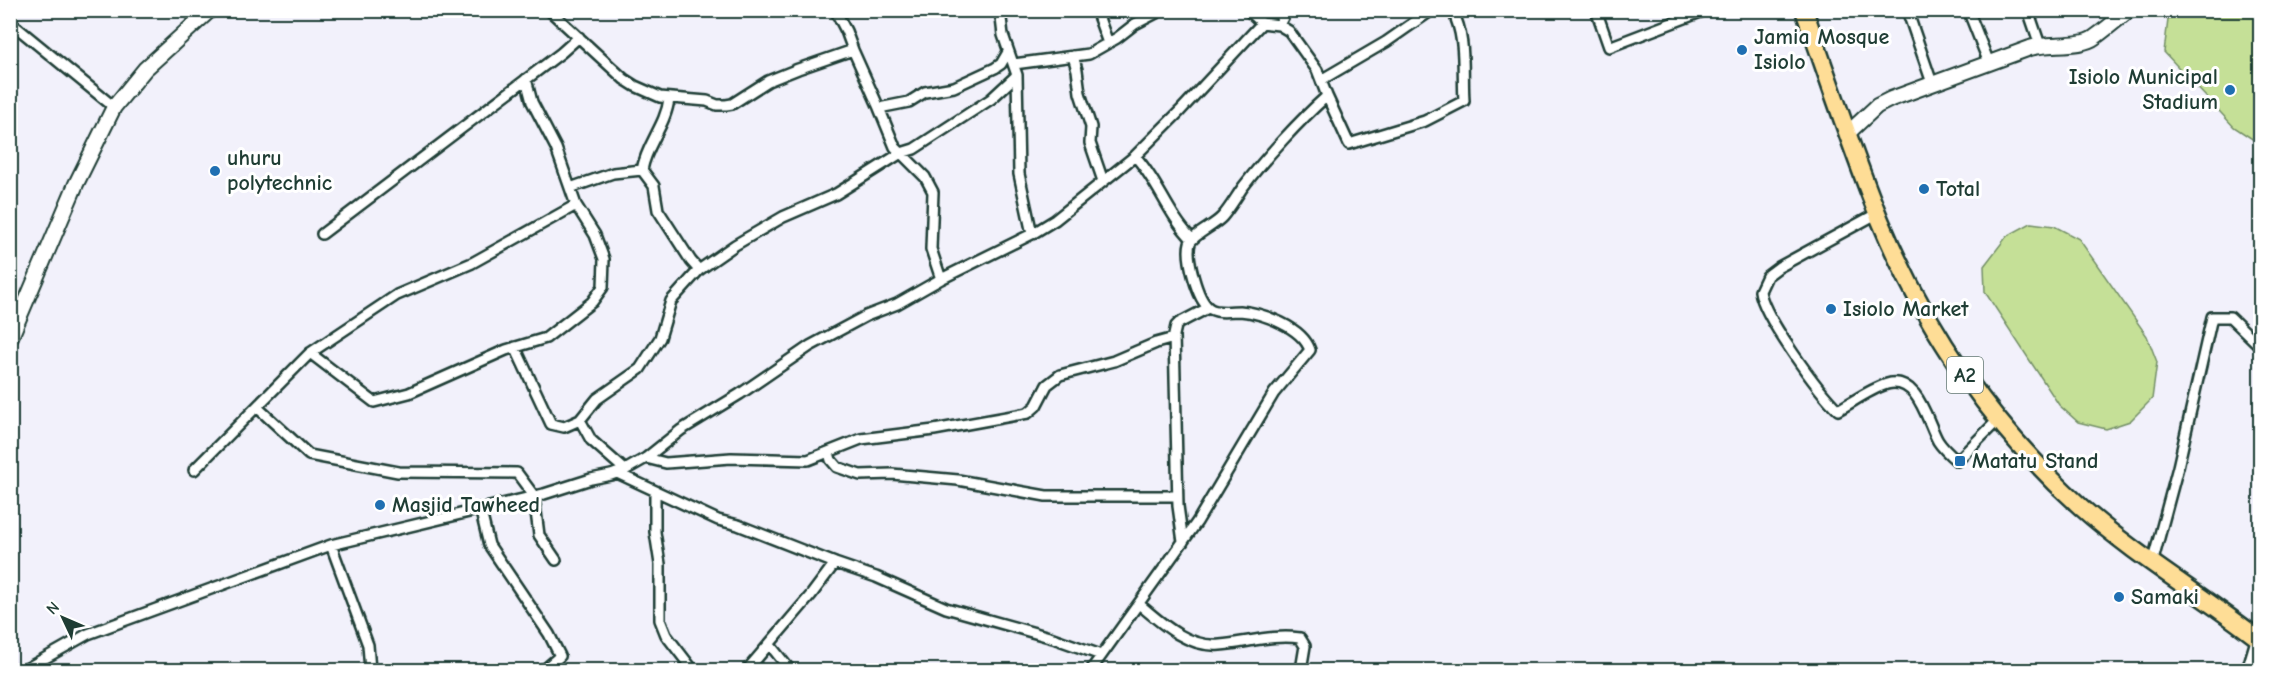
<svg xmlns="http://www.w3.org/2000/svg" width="2271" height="681" viewBox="0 0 2271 681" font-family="'Comic Neue',sans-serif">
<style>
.grass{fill:#c5e097;stroke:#728e66;stroke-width:1.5}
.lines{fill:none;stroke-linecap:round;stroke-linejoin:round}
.street-casing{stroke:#1f3d34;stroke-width:14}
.secondary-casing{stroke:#1f3d34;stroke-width:18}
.highway-casing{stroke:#1f3d34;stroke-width:21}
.street{stroke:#fff;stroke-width:9}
.secondary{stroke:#fff;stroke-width:14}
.highway{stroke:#fedd96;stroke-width:16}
.poi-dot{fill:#1f6fb2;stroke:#fff;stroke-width:2}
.labels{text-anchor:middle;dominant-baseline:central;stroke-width:6;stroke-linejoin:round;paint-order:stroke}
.shield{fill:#fff;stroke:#627771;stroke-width:1.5}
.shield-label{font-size:21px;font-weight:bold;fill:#1f3d34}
.poi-label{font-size:22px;font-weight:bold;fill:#1f3d34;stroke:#fff;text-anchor:start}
</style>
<rect width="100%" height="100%" fill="#f2f1fb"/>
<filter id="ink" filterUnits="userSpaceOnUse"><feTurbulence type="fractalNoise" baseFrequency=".0167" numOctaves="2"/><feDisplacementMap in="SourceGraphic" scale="12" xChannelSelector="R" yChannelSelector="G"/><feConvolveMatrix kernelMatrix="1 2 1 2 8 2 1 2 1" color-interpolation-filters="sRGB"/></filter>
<g filter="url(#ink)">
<path class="grass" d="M2258,10L2260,12V144L2234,127L2164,52L2168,20L2179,11Z
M2031,223L2054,226L2079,239L2147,336L2157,362L2152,399L2130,421L2106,429L2078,422L2059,405L1985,292L1984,266L2007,236Z"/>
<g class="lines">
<defs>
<path id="street" d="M549,10L624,79L635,86L660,97L707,101L717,105H726L732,104L768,81L798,69L853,50
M835,10L846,31L853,50L879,108
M1000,10L1003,35L1017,75L1019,174L1032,234
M1096,10L1108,43
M1596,10L1609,47L1706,10
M1907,10L1932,83
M1968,10L1989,63
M2028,10L2040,45
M10,22L114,107
M1279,25L1287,10
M1073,56L1077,70L1080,93L1091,127L1090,143L1103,181
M1014,64L1089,54L1117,38L1135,24L1162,10
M1321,80L1386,42L1432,10
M1327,96L1349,144L1425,121L1464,101C1462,71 1467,38 1452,10
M1135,156C1158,181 1168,215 1192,239
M642,170C646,145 666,125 669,99
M570,188L613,173L642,170L654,186L658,210L691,261L699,270
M1878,213L1779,267L1767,276L1760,291C1763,316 1819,392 1838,410C1853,402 1870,389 1887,384C1918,375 1927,422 1938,441C1943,449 1950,455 1957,461L1998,420
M322,234L561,53L579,37
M941,279L931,249L933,192L925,177L895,147L879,108L909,102L925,92L954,87L995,68L1001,64L1008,52
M515,347L551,424L564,427L580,420L597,399L640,369L660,338L671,301L699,270L735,245L783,217L836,194L901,153L914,149L991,99L1017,75
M310,353L374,402L409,393L506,350L546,338L592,302L603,287L604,259L595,235L576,205L556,148L532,102L526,79
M258,408L309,455L398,472L517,473L534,496L539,535L556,560
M580,420L591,440L625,470
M829,453L831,460L837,467L860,475L892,474L958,480L1046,496H1177
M646,458L666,463L731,458L808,460L861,439L934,430L1028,413L1036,406L1047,385L1060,375L1114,361L1156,343L1174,338
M194,470L310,353L397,295L472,263L576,205
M617,473L718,520L738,525L835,563L876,577L946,608L1053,638L1101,655
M655,491V532L660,564V620L666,635L693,670
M480,508L489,545L549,634L560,656L546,668L539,670
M1183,542L1178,506L1174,335L1176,326L1179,323L1208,308
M331,545L368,645L370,670
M2152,564L2178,467L2212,317H2230L2260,346
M1139,604C1161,623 1188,648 1220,645C1246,643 1273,634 1300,638L1305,646L1301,670
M770,645L790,670
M24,670L88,634L331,545L544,494L591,479L611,475L625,470L646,458L681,430L740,394L810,346L866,316L897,304L941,279L1032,234L1055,220L1135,156L1180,111L1262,23
M747,670L811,595L835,563
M1091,670L1197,522L1274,393L1310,350C1302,327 1263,313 1240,311C1231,311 1217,314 1209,308C1197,299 1186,257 1190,243C1194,234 1214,226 1222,217C1230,208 1236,197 1243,187C1266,157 1299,121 1327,96L1317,70L1289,31L1279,25L1262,23L1248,10
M2247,670L2257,637"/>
<path id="secondary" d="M1848,133L1877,106L1891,99L2030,48C2048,42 2081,48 2095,37C2106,29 2118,19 2129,10
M10,339L76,184L114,107L145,69L210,10"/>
<path id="highway" d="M1804,10C1829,80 1852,151 1880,220C1925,329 1993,428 2081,507C2137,557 2201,594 2260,640"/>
</defs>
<use href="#street" class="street-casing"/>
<use href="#secondary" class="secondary-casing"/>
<use href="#highway" class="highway-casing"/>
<use href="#street" class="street"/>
<use href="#secondary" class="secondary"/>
<use href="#highway" class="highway"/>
</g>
</g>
<g class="poi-dot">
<circle cx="1742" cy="50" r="6"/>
<circle cx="2230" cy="90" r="6"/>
<circle cx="215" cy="171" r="6"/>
<circle cx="1924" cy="189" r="6"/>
<circle cx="1831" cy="309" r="6"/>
<rect x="1954" y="455" width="12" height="12" rx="3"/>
<circle cx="380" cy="505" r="6"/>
<circle cx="2119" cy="597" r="6"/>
</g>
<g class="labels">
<rect class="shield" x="1947" y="357" width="36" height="36" rx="4.5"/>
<g class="shield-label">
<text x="1965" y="375">A2</text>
</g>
<g class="poi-label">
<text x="1754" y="37">Jamia Mosque<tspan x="1754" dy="25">Isiolo</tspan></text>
<text x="2218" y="77" text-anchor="end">Isiolo Municipal<tspan x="2218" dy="25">Stadium</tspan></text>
<text x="227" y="158">uhuru<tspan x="227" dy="25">polytechnic</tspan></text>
<text x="1936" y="189">Total</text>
<text x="1843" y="309">Isiolo Market</text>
<text x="1972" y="461">Matatu Stand</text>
<text x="392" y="505">Masjid Tawheed</text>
<text x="2131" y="597">Samaki</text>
</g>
</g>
<rect width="2271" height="681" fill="none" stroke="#fff" stroke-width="36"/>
<rect x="18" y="18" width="2235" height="645" fill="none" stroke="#1f3d34" stroke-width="2" filter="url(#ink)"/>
<g transform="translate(63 618) rotate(314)" stroke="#ffffff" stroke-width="4.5" paint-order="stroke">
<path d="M0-4.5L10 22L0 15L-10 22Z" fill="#1f3d34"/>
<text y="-9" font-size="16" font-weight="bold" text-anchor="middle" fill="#1f3d34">N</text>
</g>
</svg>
